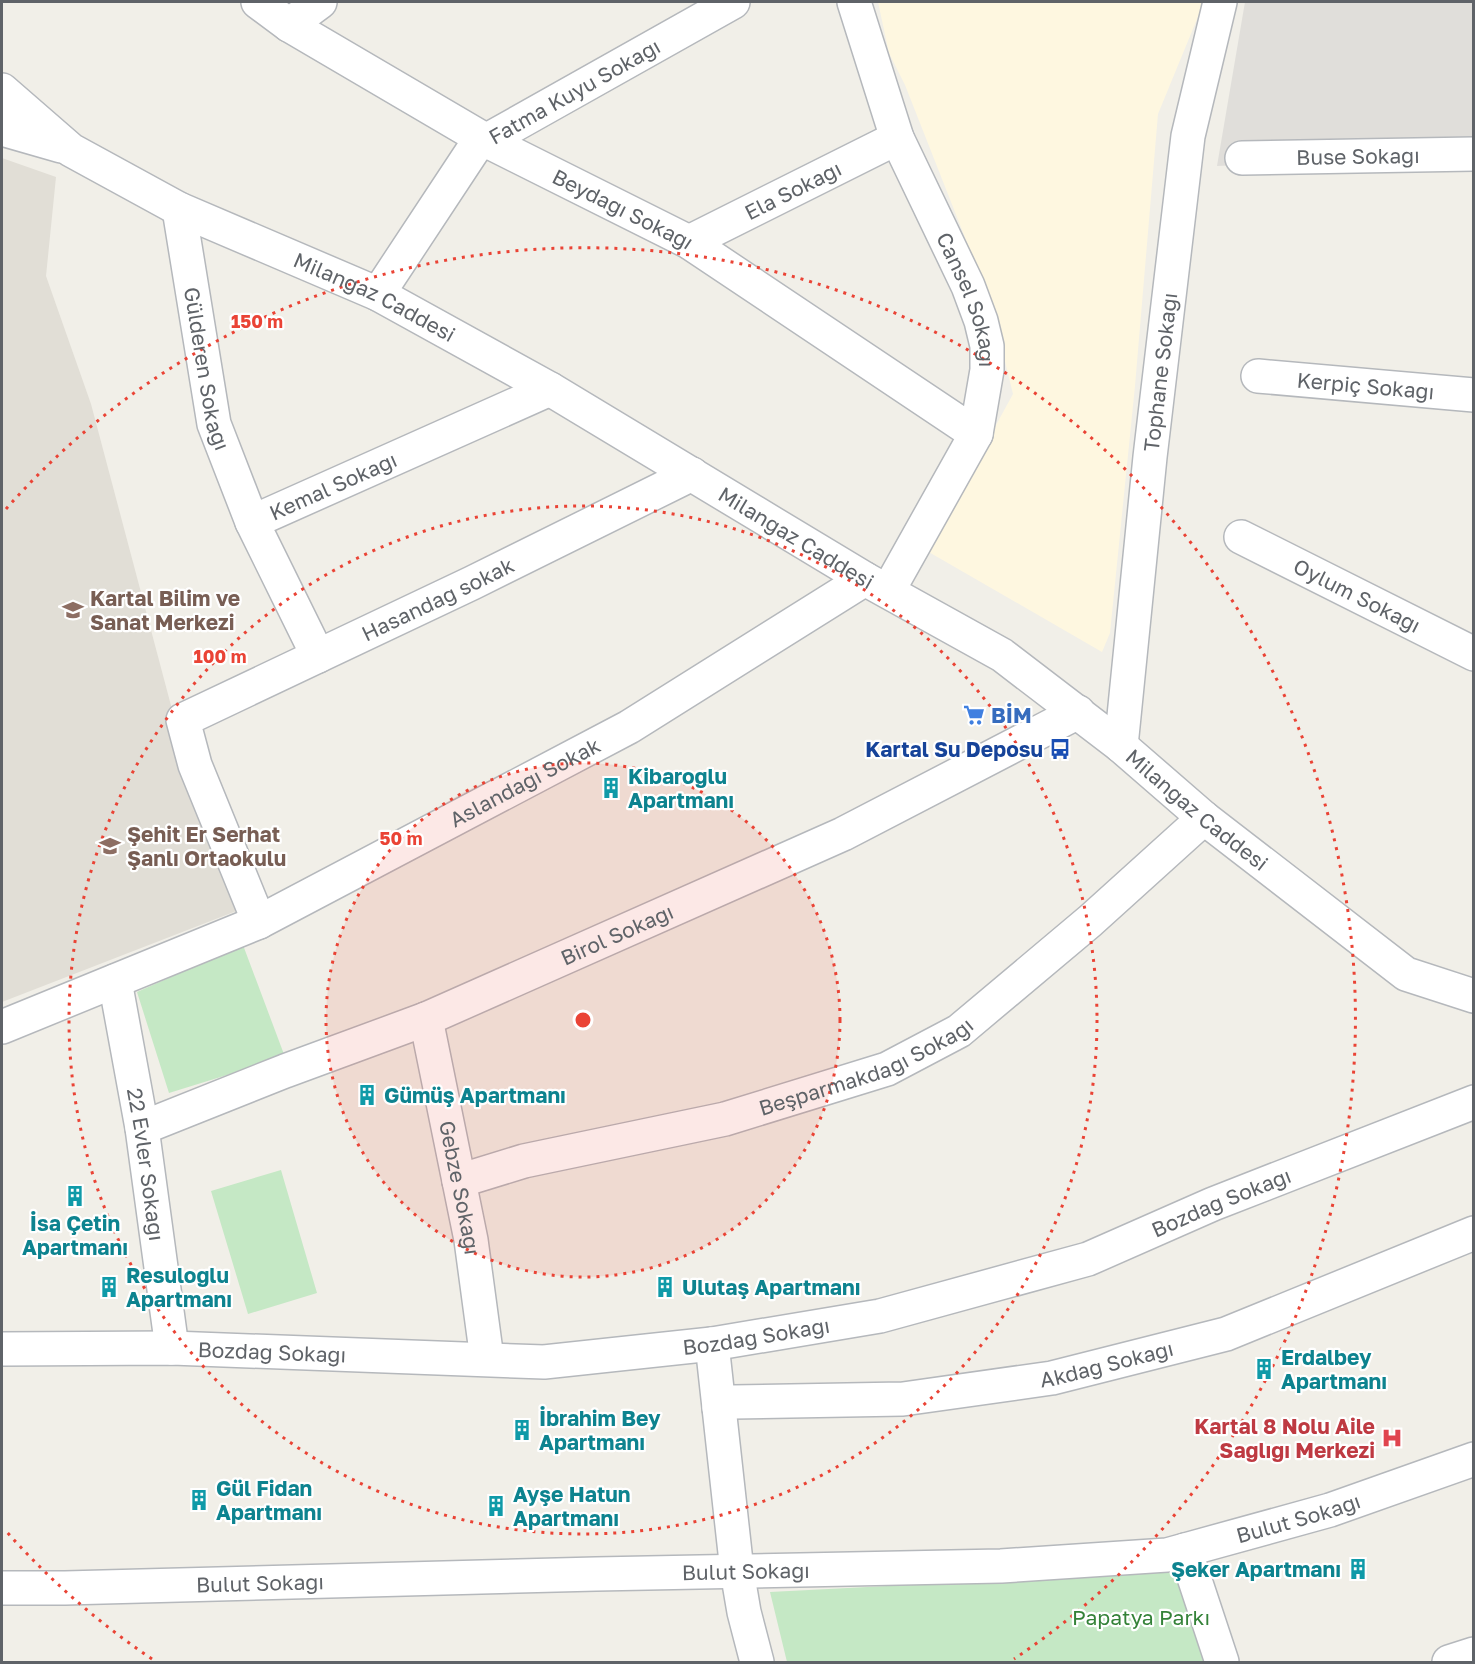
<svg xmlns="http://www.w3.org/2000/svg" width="1475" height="1664" viewBox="0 0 1475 1664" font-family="'Golos Text',sans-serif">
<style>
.commercial{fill:#fef7e0}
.industrial{fill:#e0deda}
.education{fill:#e1ded6}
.green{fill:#c5e8c5}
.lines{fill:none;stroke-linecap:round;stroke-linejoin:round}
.minor-casing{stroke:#b5b8bc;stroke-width:36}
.tertiary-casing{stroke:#b5b8bc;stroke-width:36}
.minor{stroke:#fff;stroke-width:33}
.tertiary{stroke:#fff;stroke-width:33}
.ring{fill:none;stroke:#ea4335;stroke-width:3;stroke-dasharray:3 6}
.labels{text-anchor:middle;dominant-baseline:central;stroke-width:4.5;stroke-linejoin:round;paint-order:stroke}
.street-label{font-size:21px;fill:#5f6368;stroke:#fff}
.education-label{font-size:21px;font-weight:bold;fill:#785e54;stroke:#fff;text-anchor:start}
.shop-label{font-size:21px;font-weight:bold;fill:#366cbe;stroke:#fff;text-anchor:start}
.transit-label{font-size:21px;font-weight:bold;fill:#164399;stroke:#fff;text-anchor:end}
.culture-label{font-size:21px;font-weight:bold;fill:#0d838f;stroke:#fff;text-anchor:start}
.health-label{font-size:21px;font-weight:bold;fill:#be3a42;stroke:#fff;text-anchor:end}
.park-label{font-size:21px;fill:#348238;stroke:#fff}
.centre{fill:#ea4335;stroke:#fff;stroke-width:3}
.ring-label{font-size:18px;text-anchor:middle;font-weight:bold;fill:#ea4335;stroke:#fff;stroke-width:4.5;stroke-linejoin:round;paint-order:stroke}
</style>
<rect width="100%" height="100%" fill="#f1efe8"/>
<path class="commercial" d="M878,2H1204L1158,114L1135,386L1110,633L1102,652L927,551L1013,394L990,301L905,85L889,53Z"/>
<path class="industrial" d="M1245,2H1473V154L1217,166Z"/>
<path class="education" d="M2,158L56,177L46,276L91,404L173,713L239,910L2,1002Z"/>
<path class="green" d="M243,945L285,1057L169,1093L137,992Z
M281,1170L317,1293L248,1314L211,1191Z
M1175,1571L1205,1662H787L770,1592Z"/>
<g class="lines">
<defs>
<g id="minor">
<path id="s1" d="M258,2L289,25L485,140L689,242L976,434"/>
<path id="s2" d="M854,2L897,138L968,286L981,321L987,346V370L976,434L888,591"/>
<path d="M289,25L320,2"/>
<path id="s3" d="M1242,158L1474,154"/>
<path id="s4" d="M179,209L214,424L252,522"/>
<path id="s5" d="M689,242L897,138"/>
<path id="s6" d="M378,294L475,147L733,2"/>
<path id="s7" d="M1258,376L1474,395"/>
<path id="s8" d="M1241,537L1474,654"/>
<path id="s9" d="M318,656L252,522L550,389"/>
<path id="s10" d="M1121,746L1150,457L1188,136L1220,2"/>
<path id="s11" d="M259,922L195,765L183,720L472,583L692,474"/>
<path id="s12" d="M115,981L142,1128L172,1348"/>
<path id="s13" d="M426,1019L471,1240L487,1359"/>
<path id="s14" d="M2,1027L259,922L629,727L865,579"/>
<path id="s15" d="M142,1128L285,1071L426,1019L843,834L1078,712"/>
<path id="s16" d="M459,1181L524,1161L725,1119L887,1069L959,1031L1090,921L1204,818"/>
<path d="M712,1344L737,1571L744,1612L757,1662"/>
<path id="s17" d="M2,1349L172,1348L544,1362L712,1344L880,1316L1088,1259L1213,1204L1474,1102"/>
<path id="s18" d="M719,1408L733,1402L903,1399L1052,1378L1226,1334L1474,1233"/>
<path d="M1185,1550L1222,1662"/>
<path id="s19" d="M2,1588H65L596,1574L1001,1566L1167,1555L1330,1510L1474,1459"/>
<path d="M1449,1662L1474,1654"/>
</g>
<g id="tertiary">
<path id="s20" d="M2,90L71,150L179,209L378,294L550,389L865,579L1002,655L1121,746L1204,818L1406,974L1474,996"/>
<path d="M2,129L61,146"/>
</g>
</defs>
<use href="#minor" class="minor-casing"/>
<use href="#tertiary" class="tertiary-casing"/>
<use href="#minor" class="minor"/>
<use href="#tertiary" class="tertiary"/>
</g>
<circle cx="583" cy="1020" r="257" fill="#ea4335" fill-opacity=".12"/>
<g class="ring">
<circle cx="583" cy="1020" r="257"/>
<circle cx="583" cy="1020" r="514"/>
<path d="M152 1659A771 771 0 0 1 6 1531M6 509A771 771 0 1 1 1014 1659"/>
</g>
<defs>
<symbol id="school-bare" viewBox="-9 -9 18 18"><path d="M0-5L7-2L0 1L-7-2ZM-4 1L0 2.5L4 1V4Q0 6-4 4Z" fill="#8d6e63" stroke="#fff" stroke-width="2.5" paint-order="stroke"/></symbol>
<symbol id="supermarket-bare" viewBox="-9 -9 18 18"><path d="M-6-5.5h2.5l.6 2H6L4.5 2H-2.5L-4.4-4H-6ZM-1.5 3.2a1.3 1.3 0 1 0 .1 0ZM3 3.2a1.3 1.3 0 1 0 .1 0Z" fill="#3f7fe0" stroke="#fff" stroke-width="2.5" paint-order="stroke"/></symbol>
<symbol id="bus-bare" viewBox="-9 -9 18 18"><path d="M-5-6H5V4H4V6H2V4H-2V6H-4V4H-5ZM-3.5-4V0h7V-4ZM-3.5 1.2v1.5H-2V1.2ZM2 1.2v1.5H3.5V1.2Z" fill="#1a4fb4" stroke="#fff" stroke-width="2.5" paint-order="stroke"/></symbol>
<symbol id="building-bare" viewBox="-9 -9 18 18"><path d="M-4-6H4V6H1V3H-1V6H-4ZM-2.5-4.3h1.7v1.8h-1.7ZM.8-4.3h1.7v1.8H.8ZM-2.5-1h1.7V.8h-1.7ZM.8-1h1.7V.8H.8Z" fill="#0f9aa8" stroke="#fff" stroke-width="2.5" paint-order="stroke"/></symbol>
<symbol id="hospital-bare" viewBox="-9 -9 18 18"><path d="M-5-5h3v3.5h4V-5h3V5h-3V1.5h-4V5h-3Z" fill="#e0444e" stroke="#fff" stroke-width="2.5" paint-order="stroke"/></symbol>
</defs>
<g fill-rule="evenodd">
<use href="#school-bare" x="58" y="595" width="30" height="30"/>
<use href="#supermarket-bare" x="959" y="700" width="30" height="30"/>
<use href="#bus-bare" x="1045" y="734" width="30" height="30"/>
<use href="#building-bare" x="596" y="773" width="30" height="30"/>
<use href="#school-bare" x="95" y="831" width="30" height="30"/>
<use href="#building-bare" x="352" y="1080" width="30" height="30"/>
<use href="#building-bare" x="60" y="1181" width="30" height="30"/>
<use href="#building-bare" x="94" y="1272" width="30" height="30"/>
<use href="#building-bare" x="650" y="1272" width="30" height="30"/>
<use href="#building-bare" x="1249" y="1354" width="30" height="30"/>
<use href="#building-bare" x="507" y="1415" width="30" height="30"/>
<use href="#hospital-bare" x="1377" y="1423" width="30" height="30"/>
<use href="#building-bare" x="184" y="1485" width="30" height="30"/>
<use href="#building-bare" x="481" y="1491" width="30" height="30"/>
<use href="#building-bare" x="1343" y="1554" width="30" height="30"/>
</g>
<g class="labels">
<g class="street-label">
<text stroke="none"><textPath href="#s6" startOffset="290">Fatma Kuyu Sokağı</textPath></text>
<text stroke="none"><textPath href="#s3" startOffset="116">Buse Sokağı</textPath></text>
<text stroke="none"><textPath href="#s5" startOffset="116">Ela Sokağı</textPath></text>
<text stroke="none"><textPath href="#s1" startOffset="420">Beydağı Sokağı</textPath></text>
<text stroke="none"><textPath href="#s20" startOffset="429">Milangaz Caddesi</textPath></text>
<text stroke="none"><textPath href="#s2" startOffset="320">Cansel Sokağı</textPath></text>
<text stroke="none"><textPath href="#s4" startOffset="162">Gülderen Sokağı</textPath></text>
<text stroke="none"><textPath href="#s10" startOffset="376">Tophane Sokağı</textPath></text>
<text stroke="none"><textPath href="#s7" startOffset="108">Kerpiç Sokağı</textPath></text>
<text stroke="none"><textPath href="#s9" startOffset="238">Kemal Sokağı</textPath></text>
<text stroke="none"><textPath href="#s20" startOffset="915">Milangaz Caddesi</textPath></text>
<text stroke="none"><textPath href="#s8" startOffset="130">Oylum Sokağı</textPath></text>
<text stroke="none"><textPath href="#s11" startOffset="498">Hasandağ sokak</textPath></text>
<text stroke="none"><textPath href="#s14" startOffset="578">Aslandağı Sokak</textPath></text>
<text stroke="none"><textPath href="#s20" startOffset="1401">Milangaz Caddesi</textPath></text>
<text stroke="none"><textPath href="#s15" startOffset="513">Birol Sokağı</textPath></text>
<text stroke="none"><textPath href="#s16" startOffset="424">Beşparmakdağı Sokağı</textPath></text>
<text stroke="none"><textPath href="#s12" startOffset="186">22 Evler Sokağı</textPath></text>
<text stroke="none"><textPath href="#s13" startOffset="172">Gebze Sokağı</textPath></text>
<text stroke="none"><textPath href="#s17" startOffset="1242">Bozdağ Sokağı</textPath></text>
<text stroke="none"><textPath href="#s17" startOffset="756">Bozdağ Sokağı</textPath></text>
<text stroke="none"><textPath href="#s17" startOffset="270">Bozdağ Sokağı</textPath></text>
<text stroke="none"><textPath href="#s18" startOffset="392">Akdağ Sokağı</textPath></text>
<text stroke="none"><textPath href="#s19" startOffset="1302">Bulut Sokağı</textPath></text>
<text stroke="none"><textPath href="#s19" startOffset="744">Bulut Sokağı</textPath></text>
<text stroke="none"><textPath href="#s19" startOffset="258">Bulut Sokağı</textPath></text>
</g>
<g class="education-label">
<text x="90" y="598">Kartal Bilim ve<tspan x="90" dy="24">Sanat Merkezi</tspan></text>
<text x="127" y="834">Şehit Er Serhat<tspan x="127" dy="24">Şanlı Ortaokulu</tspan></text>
</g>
<g class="shop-label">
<text x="991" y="715">BİM</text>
</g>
<g class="transit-label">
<text x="1043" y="749">Kartal Su Deposu</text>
</g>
<g class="culture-label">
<text x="628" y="776">Kibaroğlu<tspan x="628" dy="24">Apartmanı</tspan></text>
<text x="384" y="1095">Gümüş Apartmanı</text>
<text x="75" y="1223" text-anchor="middle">İsa Çetin<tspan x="75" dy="24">Apartmanı</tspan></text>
<text x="126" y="1275">Resuloğlu<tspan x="126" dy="24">Apartmanı</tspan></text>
<text x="682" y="1287">Ulutaş Apartmanı</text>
<text x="1281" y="1357">Erdalbey<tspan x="1281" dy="24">Apartmanı</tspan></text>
<text x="539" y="1418">İbrahim Bey<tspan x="539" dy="24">Apartmanı</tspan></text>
<text x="216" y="1488">Gül Fidan<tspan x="216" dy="24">Apartmanı</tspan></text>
<text x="513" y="1494">Ayşe Hatun<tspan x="513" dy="24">Apartmanı</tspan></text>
<text x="1341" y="1569" text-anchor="end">Şeker Apartmanı</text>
</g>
<g class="health-label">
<text x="1375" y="1426">Kartal 8 Nolu Aile<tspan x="1375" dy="24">Sağlığı Merkezi</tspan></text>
</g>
<g class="park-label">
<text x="1141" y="1617">Papatya Parkı</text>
</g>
</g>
<circle cx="583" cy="1020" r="9" class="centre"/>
<g class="ring-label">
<text x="257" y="328">150 m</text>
<text x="220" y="663">100 m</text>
<text x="401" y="845">50 m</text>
</g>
<rect width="1475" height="1664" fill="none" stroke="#5f6368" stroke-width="6"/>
</svg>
